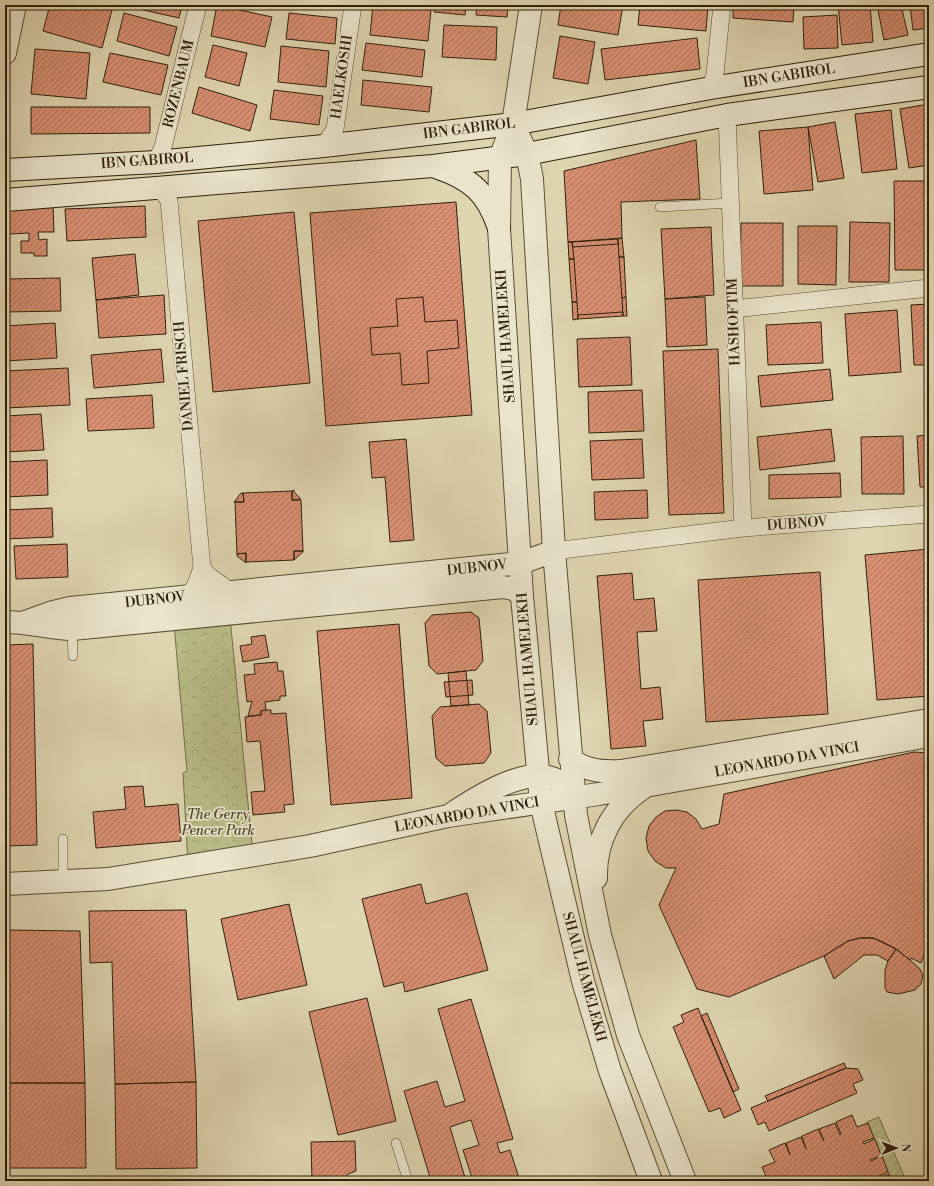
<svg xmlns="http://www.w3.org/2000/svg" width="934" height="1186" viewBox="0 0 934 1186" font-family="'Libre Bodoni',serif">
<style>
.park{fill:url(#park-crowns);stroke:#746e49}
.garden{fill:url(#garden-furrows);stroke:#746e49}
.building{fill:url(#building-hatch);stroke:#2f200b}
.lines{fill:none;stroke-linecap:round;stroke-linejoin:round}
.service-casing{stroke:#5b4d34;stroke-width:10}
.minor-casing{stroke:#5b4d34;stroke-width:18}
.tertiary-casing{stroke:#5b4d34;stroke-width:24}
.secondary-casing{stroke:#2f200b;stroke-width:24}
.service{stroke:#eae4cc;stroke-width:9}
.minor{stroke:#eae4cc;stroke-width:17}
.tertiary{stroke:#eae4cc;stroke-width:22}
.secondary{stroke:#eae4cc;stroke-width:22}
.labels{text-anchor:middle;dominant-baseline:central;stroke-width:3.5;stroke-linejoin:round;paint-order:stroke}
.street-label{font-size:14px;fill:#2f200b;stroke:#eae4cc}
.park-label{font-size:14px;font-style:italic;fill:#51472a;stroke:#eae4cc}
</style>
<defs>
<pattern id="park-crowns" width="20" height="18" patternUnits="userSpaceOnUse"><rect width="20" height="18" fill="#b8bc87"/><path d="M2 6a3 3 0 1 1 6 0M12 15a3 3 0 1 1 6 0" fill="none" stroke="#9ea173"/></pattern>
<pattern id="garden-furrows" width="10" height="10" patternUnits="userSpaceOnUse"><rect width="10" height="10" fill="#b8bc87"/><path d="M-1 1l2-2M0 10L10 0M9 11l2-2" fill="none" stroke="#9ea173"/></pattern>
<pattern id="building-hatch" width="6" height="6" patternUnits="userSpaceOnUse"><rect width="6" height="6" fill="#d88f72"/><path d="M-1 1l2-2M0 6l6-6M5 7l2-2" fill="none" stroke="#b0745c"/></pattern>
</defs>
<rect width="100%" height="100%" fill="#dfd5b1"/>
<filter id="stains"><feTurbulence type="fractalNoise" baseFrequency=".005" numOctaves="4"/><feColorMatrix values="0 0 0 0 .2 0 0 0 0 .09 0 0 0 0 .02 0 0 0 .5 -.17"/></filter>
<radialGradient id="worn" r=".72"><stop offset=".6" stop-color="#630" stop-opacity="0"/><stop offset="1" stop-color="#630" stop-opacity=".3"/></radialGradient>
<path class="park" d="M230,617L253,855L188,865L183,773L187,771L174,624Z"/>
<path class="garden" d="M879,1117L906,1181H892L867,1122Z"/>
<path class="building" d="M50,5H93L112,10L102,48L43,31Z
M131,5H182L179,18L130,7Z
M217,5L272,17L265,47L211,36Z
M373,5L431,10L428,41L370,35Z
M435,5H466L465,15L434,12Z
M477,5H508L507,17L476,15Z
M561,5H623L618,35L558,25Z
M640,5H708L706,31L638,25Z
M733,5H794L793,22L733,18Z
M838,5H870L873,42L842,45Z
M877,5H901L908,35L884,40Z
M910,5H929V28L913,30Z
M124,13L177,27L169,56L117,41Z
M289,13L337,18L335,44L286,39Z
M837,15L838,48L804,49L803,17Z
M444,25L497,27L496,60L442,57Z
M560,36L595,42L588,84L553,78Z
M697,38L700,69L605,80L601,49Z
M366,43L425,50L422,77L362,70Z
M213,45L247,53L239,86L205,77Z
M281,46L329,51L326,87L278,82Z
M35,49L90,53L86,99L31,94Z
M110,53L168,65L161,95L103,82Z
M363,80L432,87L429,112L361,105Z
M199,87L257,105L250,131L192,113Z
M274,90L323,96L319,125L270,119Z
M929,104V165L909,168L900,109Z
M31,107H150V133L31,134Z
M891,110L897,169L862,173L855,114Z
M835,122L844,178L818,182L808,127Z
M808,127L813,190L764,194L759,131Z
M696,140L700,199L621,202L622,238L568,242L564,171Z
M894,181H929V270H895Z
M456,202L472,415L326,426L310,213Z
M53,206L54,232H38L39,240L47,239V256H34V253H21V241H29V233L9,234L8,208Z
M145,206L146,237L67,241L65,209Z
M294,212L310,383L213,392L198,221Z
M850,222L890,223L889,282H849Z
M741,223H783V286H740Z
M798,226H837L836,285L798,284Z
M711,227L714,295L665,299L661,229Z
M622,238L624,257H619L622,298L626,297L627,316H623V312L578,315V319L573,320L572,302H577L574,259H569L568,242H572L573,247L618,244V239Z
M618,239L619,257H624L626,297L622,298L623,316L578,319L577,302H572L569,259H574L572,242Z
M135,254L139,295L96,300L92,258Z
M60,278L61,311L5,312V279Z
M164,295L166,334L99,338L96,300Z
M423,297L425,322L457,320L459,348L427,351L429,383L402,385L400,353L372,355L370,328L398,326L396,299Z
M705,297L707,345L667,347L665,299Z
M929,304V365H914L911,305Z
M897,310L901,372L849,376L845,314Z
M821,322L823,363L768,365L766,325Z
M55,323L57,358L5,361V326Z
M630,337L632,385L579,387L577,339Z
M161,349L164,382L94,388L91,355Z
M718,349L724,513L669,515L663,351Z
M68,368L70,405L5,408V371Z
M830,369L833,400L761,407L758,376Z
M642,390L644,431L589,433L588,392Z
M152,395L154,428L88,431L86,399Z
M41,414L44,450L5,452V416Z
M831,429L835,461L760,470L757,437Z
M929,435V487H920L917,436Z
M903,436L904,494H862L861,437Z
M406,439L414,540L390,542L385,477L372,478L369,442Z
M642,439L644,478L592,480L590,441Z
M47,460L48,495L5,497V462Z
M840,473L841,497L769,499V475Z
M294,490V492L301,499L292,500V491Z
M647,490L648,518L595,520L594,492Z
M292,491V500H301L303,551H294V560L246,562V553L237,554L235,502H244L243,493Z
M241,493H243L244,502H234Z
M52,508L53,537L5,539V510Z
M67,544L68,577L16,579L14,546Z
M929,549V696L877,700L865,555Z
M294,551H303V552L294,560Z
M246,553V563L237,556V554Z
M820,572L828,714L706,722L698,580Z
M632,573L634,600L654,598L657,631L637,632L641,689L660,687L663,719L643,721L646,746L611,749L597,576Z
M471,612L479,618L483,661L476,670L437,674L429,666L425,623L432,615Z
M399,624L412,798L331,805L317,631Z
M265,635L269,657L243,662L240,646L252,644L251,637Z
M33,644L37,845L5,846V645Z
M277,662L278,671H283L286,696H280V700L265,702L266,710L261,711V715L248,716L252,701L247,702L244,675L255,674L254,664Z
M466,671L469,705L451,706L448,673Z
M472,680L473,695L446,697L444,682Z
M479,704L487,711L491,753L484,763L445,766L436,758L432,716L440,707Z
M266,710H271V714L286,713L294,804L284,805L285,812L253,815L251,792L265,791L260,741L247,742L245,717L261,715V711Z
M914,752L929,753V942L921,963L911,958L910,960L896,949L883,942L873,938H860L848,941L824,956L729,997L697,989L659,905L676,868H666L655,861L648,851L646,838L649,826L656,817L665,811L676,810L687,812L696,819L702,829L719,824L724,794Z
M143,786L145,807L178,804L181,841L96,848L93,812L126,809L124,787Z
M421,884L426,904L467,893L488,970L405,992L403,982L384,987L362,899Z
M289,904L307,985L238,1000L221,919Z
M186,910L196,1082L115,1084L112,962L90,963L89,911Z
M5,930L80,931L85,1083H5Z
M860,938H873L896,949L888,961L877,955H864L834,979L824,956L848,941Z
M896,949L910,960L920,969L923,975L921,984L915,990L898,994L887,992L885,988V970L888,961Z
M367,998L396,1121L338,1135L309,1012Z
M471,999L513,1139L497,1143L500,1153L510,1150L520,1181H473L463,1150L479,1145L471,1120L450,1127L466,1181H431L404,1091L437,1081L445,1107L465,1101L438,1009Z
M698,1008L741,1110L724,1118L720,1108L709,1112L673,1027L684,1022L681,1015Z
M707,1013L739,1089L733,1092L701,1016Z
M926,1031H929V1085L925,1072Z
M926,1031H929V1085L925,1072Z
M844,1063L846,1068L768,1101L765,1096Z
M846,1068L858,1069L863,1080L853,1084L857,1093L769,1131L765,1122L758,1125L751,1108Z
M196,1082L197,1168L116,1169L115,1084Z
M5,1083H85L86,1168H5Z
M852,1115L857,1127L868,1123L874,1138L863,1142L864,1144L875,1139L881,1155L870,1160L871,1161L882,1156L888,1172L877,1177L878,1178L889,1174L892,1181H775L781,1178V1177L768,1181L762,1167L775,1162L769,1150L785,1143L790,1155L786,1143L801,1137L806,1149L802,1136L818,1129L824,1141L819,1129L835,1123L840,1135L841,1134L836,1122Z
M355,1141L356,1171L348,1174L342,1181H312L311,1142Z"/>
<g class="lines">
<defs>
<path id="service" d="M660,207L730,203
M72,629L73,656
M63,882V839
M396,1143L408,1181"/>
<path id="minor" d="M711,88L715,74L722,5
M727,115L743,528
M324,146L335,129L353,5
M156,162L163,147L198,5
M157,189L165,194L169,201L202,568L194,589L183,597
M734,309L929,288
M554,551L743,528L929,514
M202,568L208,575L231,592"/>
<path id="tertiary" d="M531,5L513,124L500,158L499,228L522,596L541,803L583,981L610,1071L651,1181
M5,53L15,5
M513,124L527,154L532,179L554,551L576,815L600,935L628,1035L685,1181
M5,622C28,622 49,628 72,629L503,587L514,589L522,596
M25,622L50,613L70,608L521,563L554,551
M570,759C587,771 601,772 621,771L929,720
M453,813C483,793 549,750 574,798
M596,878C595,841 612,808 643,788
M5,884L108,879L310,846L448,816L599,794L929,736"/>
<path id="secondary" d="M436,167C472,179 487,193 499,228
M5,170L156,162L324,146L513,124L711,88L929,54
M5,200L433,166L527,154L727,115L929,87"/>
</defs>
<use href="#service" class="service-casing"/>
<use href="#minor" class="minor-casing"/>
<use href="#tertiary" class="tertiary-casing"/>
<use href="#secondary" class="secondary-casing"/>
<use href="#service" class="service"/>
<use href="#minor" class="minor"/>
<use href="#tertiary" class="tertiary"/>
<use href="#secondary" class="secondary"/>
</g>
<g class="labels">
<g class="street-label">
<text transform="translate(789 76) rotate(-9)">IBN GABIROL</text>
<text transform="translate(342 77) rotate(-82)">HAELKOSHI</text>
<text transform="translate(179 84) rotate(-76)">ROZENBAUM</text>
<text transform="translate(469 129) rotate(-7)">IBN GABIROL</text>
<text transform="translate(147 161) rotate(-4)">IBN GABIROL</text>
<text transform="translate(734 322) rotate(-92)">HASHOFTIM</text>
<text transform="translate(506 336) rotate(-94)">SHAUL HAMELEKH</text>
<text transform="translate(184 376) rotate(-95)">DANIEL FRISCH</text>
<text transform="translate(797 524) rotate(-4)">DUBNOV</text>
<text transform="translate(477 568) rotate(-6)">DUBNOV</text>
<text transform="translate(155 600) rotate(-6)">DUBNOV</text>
<text transform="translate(528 659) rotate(-95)">SHAUL HAMELEKH</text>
<text transform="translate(787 760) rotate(-10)">LEONARDO DA VINCI</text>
<text transform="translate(467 815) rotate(-10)">LEONARDO DA VINCI</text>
<text transform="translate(584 977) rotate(75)">SHAUL HAMELEKH</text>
</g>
<g class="park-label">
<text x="218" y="815">The Gerry<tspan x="218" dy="16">Pencer Park</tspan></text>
</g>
</g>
<rect width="934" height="1186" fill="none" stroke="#dfd5b1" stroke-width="20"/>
<rect x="6" y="6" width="922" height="1174" fill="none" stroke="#2f200b" stroke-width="2"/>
<rect x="10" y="10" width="914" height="1166" fill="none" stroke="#2f200b"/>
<g transform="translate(896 1148) rotate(89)" stroke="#eae4cc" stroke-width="3" paint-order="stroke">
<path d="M0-3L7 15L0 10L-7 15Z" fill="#2f200b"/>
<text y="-6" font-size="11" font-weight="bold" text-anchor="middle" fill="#2f200b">N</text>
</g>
<rect width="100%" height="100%" filter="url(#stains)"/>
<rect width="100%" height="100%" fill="url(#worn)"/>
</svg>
